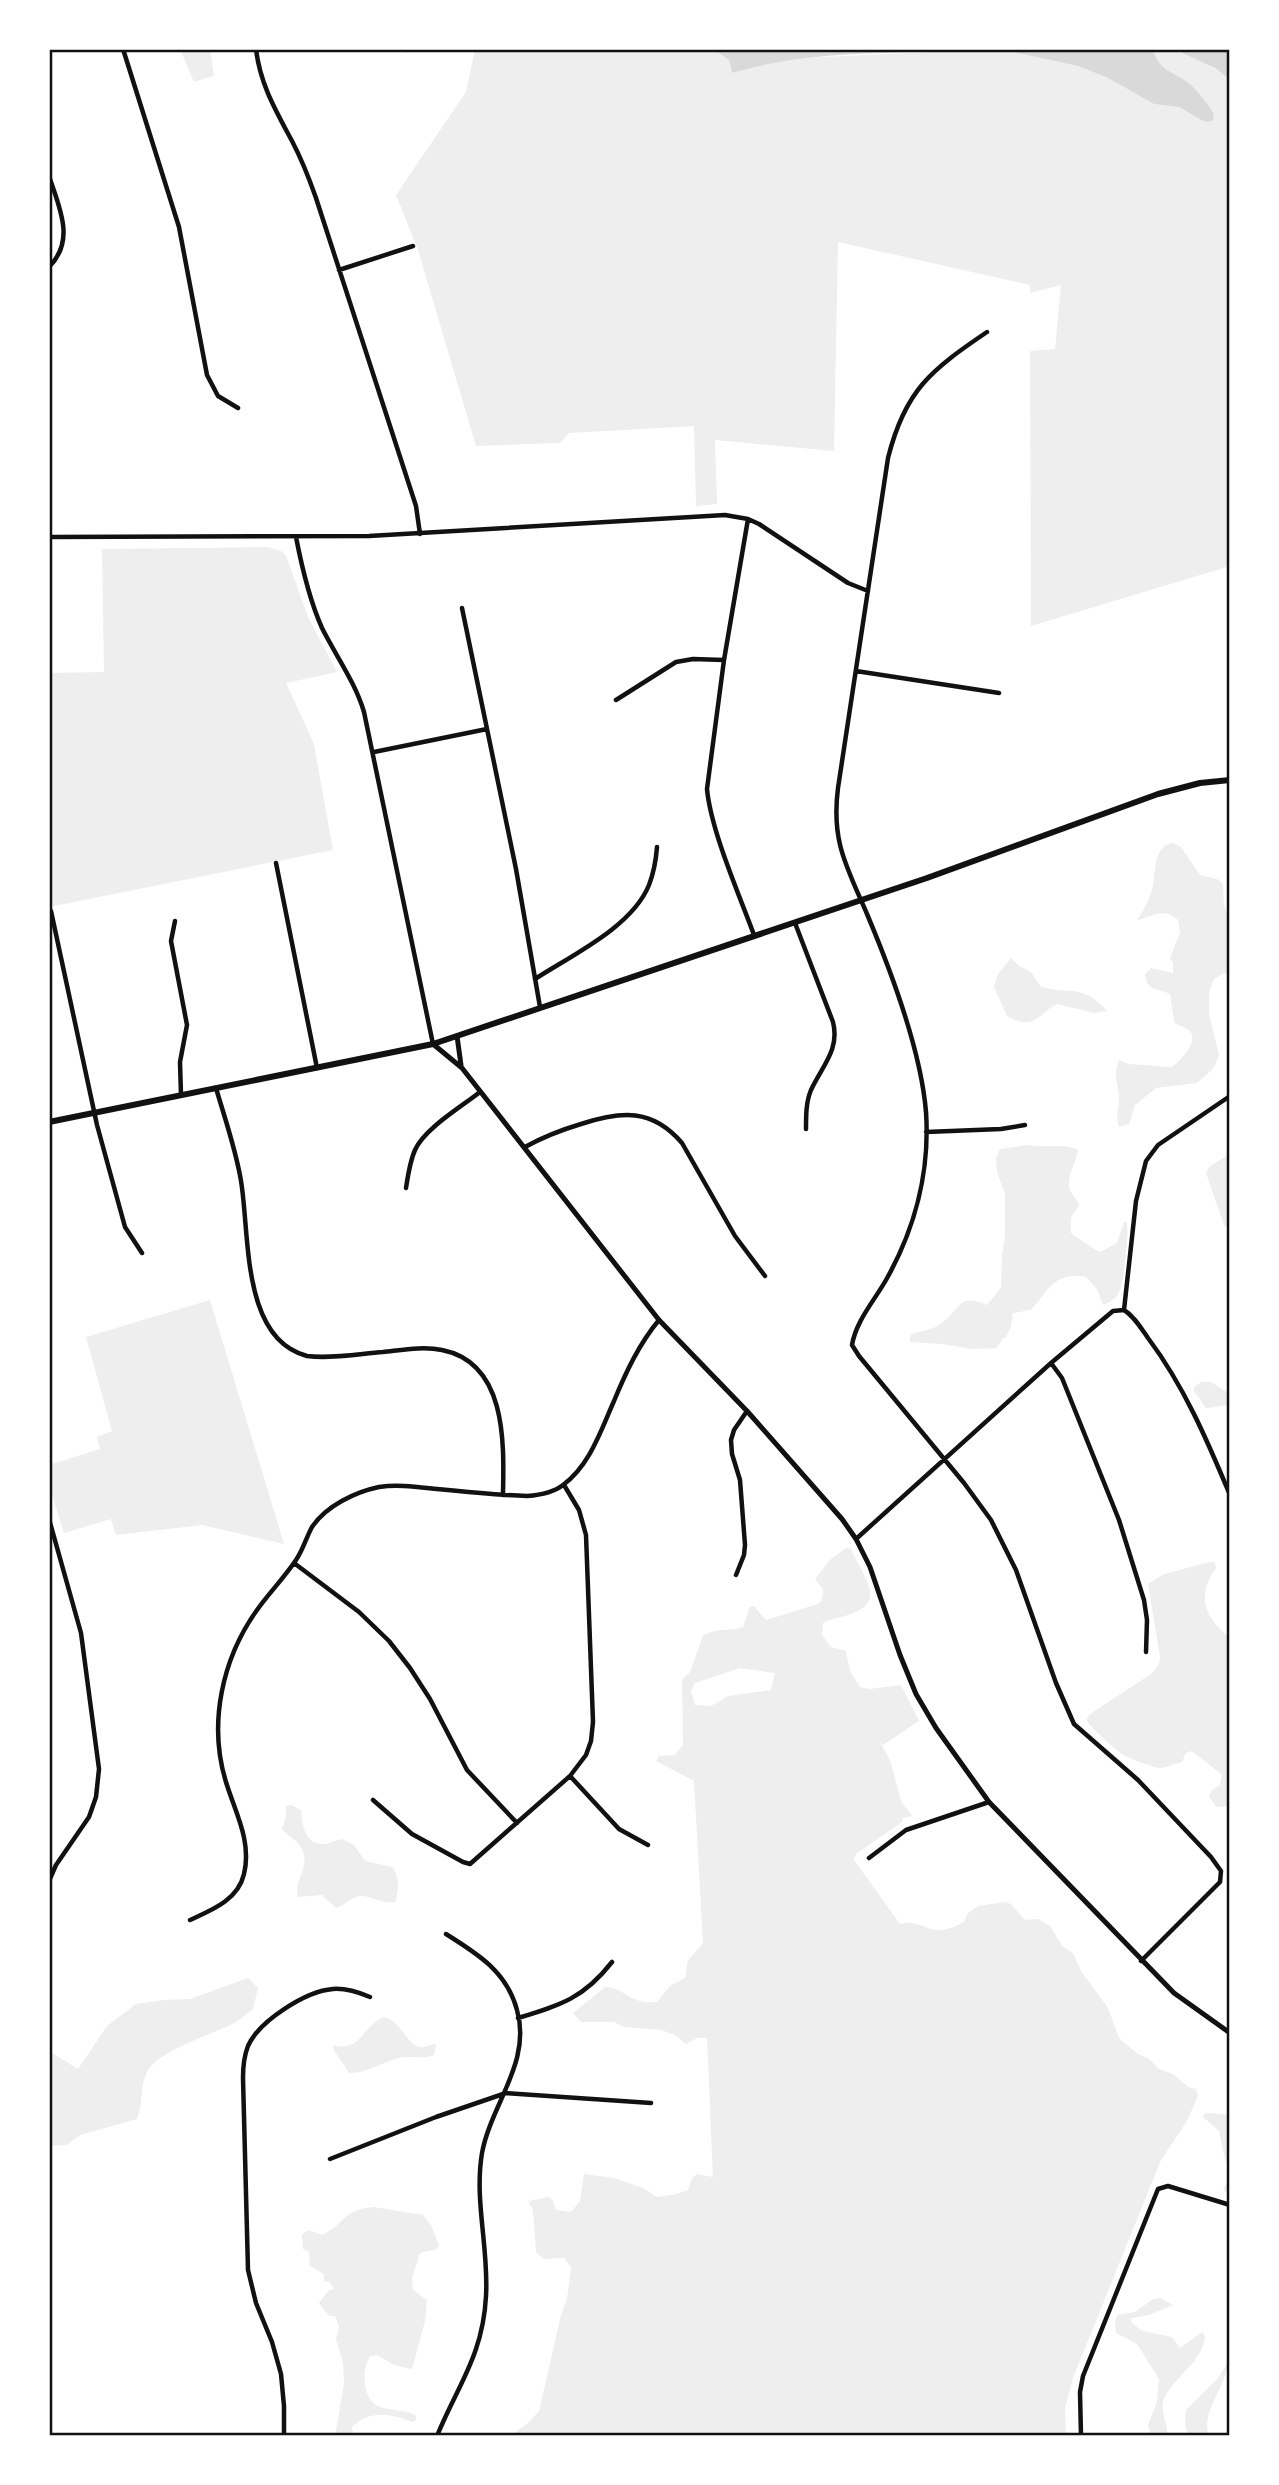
<svg xmlns="http://www.w3.org/2000/svg" width="1279" height="2485" viewBox="0 0 1279 2485" font-family="'Source Sans 3',sans-serif">
<style>
.green{fill:#eee;fill-rule:evenodd}
.water{fill:#d9d9d9}
.lines{fill:none;stroke-linecap:round;stroke-linejoin:round}
.minor{stroke:#111;stroke-width:4.5}
.tertiary{stroke:#111;stroke-width:5}
.secondary{stroke:#111;stroke-width:6}
.neatline{fill:none;stroke:#111;stroke-width:2.5}
</style>
<rect width="100%" height="100%" fill="#fff"/>
<path class="green" d="M180,49H210L214,76L194,82Z
M475,49H713L729,60L732,73L765,63L821,57L998,49L1078,66L1108,78L1154,104L1179,107L1201,120L1191,85C1175,77 1158,67 1153,49C1184,49 1207,61 1230,80V566L1031,626L1030,351L1055,349L1061,285L1030,293V285L838,242L834,451L715,440L717,504L696,506L694,426L569,433L560,443L476,446L418,250L396,195L466,92Z
M267,547L281,551L286,556L308,617L337,672L286,683L314,744L333,850L49,907V673L104,672L102,549Z
M1173,843L1181,847L1200,875L1217,879L1223,884L1224,905L1230,922V972L1224,973L1214,979L1209,992V1014L1219,1055L1213,1069L1197,1083L1156,1088L1135,1105L1129,1124L1119,1127C1115,1116 1119,1109 1119,1099C1119,1082 1112,1079 1119,1060L1128,1064L1172,1067C1180,1061 1199,1042 1190,1031C1186,1027 1178,1026 1174,1022L1170,994C1158,988 1147,992 1145,974L1151,968L1173,973V963L1170,958L1180,932L1178,920C1163,907 1154,916 1137,920C1143,911 1149,901 1152,890C1156,875 1152,846 1173,843Z
M1011,958L1019,966L1031,972L1041,987C1072,995 1082,983 1107,1011L1095,1013L1057,1004C1037,1014 1035,1032 1007,1016L994,987L998,974Z
M1029,1145C1043,1148 1067,1143 1078,1150C1077,1162 1065,1177 1070,1190C1072,1195 1077,1200 1079,1205L1071,1218V1233C1073,1235 1097,1251 1100,1252L1117,1243L1124,1222L1127,1223C1129,1232 1124,1282 1120,1290C1117,1298 1111,1302 1103,1305L1097,1289L1086,1277C1054,1271 1048,1291 1031,1310L1013,1313L1011,1327L1006,1337L1003,1338L997,1348L972,1349L942,1344L910,1342V1336L912,1334C921,1331 932,1330 939,1325C963,1309 956,1292 987,1305L1001,1288L1002,1255L1005,1236V1194L997,1172L996,1159L1000,1149Z
M1230,1154V1229L1224,1225L1206,1173L1210,1166Z
M210,1300L284,1544L202,1525L116,1535L111,1519L64,1533L49,1485V1465L100,1449L97,1437L112,1431L86,1337Z
M1201,1382H1211L1230,1394V1405L1206,1408C1201,1403 1201,1397 1194,1392V1387Z
M846,1548L851,1549C863,1578 890,1603 845,1616C837,1618 830,1619 823,1623L822,1635L831,1647L846,1651L850,1671L860,1687L869,1689L901,1685L919,1721L883,1745L878,1738L890,1760L901,1801L912,1816L903,1818L902,1822L856,1854L854,1860L900,1924C927,1918 928,1942 964,1922L967,1914L978,1906L1006,1902L1011,1904L1025,1920L1038,1919L1050,1926L1063,1947L1073,1953L1081,1971L1108,2008L1119,2038L1138,2054L1148,2058L1159,2069L1173,2074L1188,2087L1196,2089L1198,2096L1187,2121L1161,2160L1073,2378L1065,2408L1066,2436H510L528,2423L539,2411L561,2315L567,2299L571,2267L564,2258L544,2259L536,2252L533,2210L528,2201L549,2197L553,2201L556,2210L571,2212L580,2201L584,2174L614,2178L643,2188L657,2197L672,2195L688,2190L692,2178L697,2174L713,2177L707,2038H697L686,2044L675,2035L661,2030L624,2027L614,2022H581L573,2013L605,1987C625,1987 629,2005 657,2002L670,1986L685,1978C687,1973 686,1966 688,1961C690,1957 699,1949 703,1943L694,1781L656,1761L659,1756L675,1755L683,1745L682,1680L690,1672L703,1636C720,1626 727,1633 743,1627L750,1607L754,1606L766,1620L818,1604L822,1600L823,1589L815,1579L831,1559ZM740,1668L775,1673L771,1690L728,1696L711,1706L695,1705L691,1691L695,1683Z
M1210,1562H1215L1216,1568C1196,1597 1204,1616 1230,1638V1806L1216,1807L1209,1796L1212,1790L1220,1785L1222,1775L1192,1751L1186,1753L1182,1762C1175,1763 1167,1768 1160,1768C1155,1768 1128,1758 1123,1755C1117,1751 1089,1726 1086,1720L1090,1714L1151,1674L1159,1665L1160,1657L1148,1584L1164,1574Z
M291,1805L301,1810C303,1826 304,1845 325,1844C331,1843 336,1840 342,1839L354,1845L365,1861L392,1867C400,1876 399,1891 395,1902C383,1905 373,1896 361,1896C351,1896 345,1906 336,1908L322,1895L298,1897C293,1881 311,1867 302,1849C297,1840 288,1836 282,1829L286,1816V1806Z
M248,1978L258,1988L253,2009C248,2013 242,2018 236,2022C215,2034 158,2050 147,2072C140,2084 143,2105 137,2119L80,2135L67,2145L49,2146V2051L78,2069L107,2026L136,2004L164,2000L190,1999Z
M384,2017C401,2021 407,2045 420,2047C425,2048 431,2044 436,2044L434,2055C422,2060 411,2055 399,2058C382,2062 366,2074 349,2073L334,2050L333,2045C362,2053 362,2025 384,2017Z
M1209,2113L1230,2115V2192L1223,2191L1229,2176V2165L1225,2160L1219,2131L1203,2117L1204,2114Z
M374,2207L423,2215L431,2225L439,2245L437,2249L420,2253L412,2278L413,2290L427,2300L425,2321L412,2369L394,2365L377,2355L370,2356C362,2369 362,2396 376,2405C385,2410 400,2410 411,2413L416,2416V2420L413,2422C391,2414 370,2409 352,2427L353,2436H335L344,2384L343,2363L336,2339L339,2327L335,2316H329L319,2303L328,2291L334,2289L330,2282L324,2281V2274L310,2266L309,2252L303,2249L302,2235L308,2230L322,2235C347,2223 341,2210 374,2207Z
M1160,2298L1173,2305L1149,2315L1132,2318L1131,2322L1142,2331L1172,2337L1180,2348L1202,2332L1205,2336C1202,2364 1175,2375 1165,2397C1158,2410 1169,2423 1167,2436H1151L1148,2425L1157,2402L1159,2379L1137,2344L1116,2333L1115,2322L1117,2315L1135,2312L1153,2299Z
M1228,2362C1227,2387 1200,2411 1209,2436H1188L1185,2424L1186,2410L1218,2378Z"/>
<path class="water" d="M713,49H991C904,55 815,48 732,73L729,60Z
M998,49H1153C1159,73 1179,73 1193,87C1201,95 1208,105 1214,114L1213,120L1207,122L1201,120L1179,107L1154,104L1108,78L1078,66Z
M1174,49H1230V80L1215,68Z"/>
<g class="lines">
<path class="minor" d="M123,49L179,227L207,375L218,396L238,408
M256,49C260,84 276,111 292,141C302,160 309,178 316,198L416,506L420,534
M408,50V49
M49,176C59,207 76,240 49,267
M339,270L413,246
M987,332C931,370 905,390 888,458L838,788C831,842 847,867 867,914C891,971 921,1051 926,1112C930,1171 915,1229 886,1280C874,1301 856,1321 852,1345L859,1356L964,1483L991,1520L1016,1570L1056,1683L1074,1724L1138,1780L1211,1857L1221,1871L1220,1882L1141,1961
M748,519L724,660L707,789C711,831 739,894 754,935
M49,537L369,536L725,515L748,519L759,524L848,583L868,591
M296,537C302,568 309,599 322,628C336,656 355,682 364,712L433,1044
M462,608L516,869L540,1007
M856,671L999,693
M616,700L676,662L693,659L724,660
M374,752L487,729
M276,863L317,1068
M51,911L97,1125L125,1227L142,1253
M175,921L171,941L187,1025L180,1062L181,1095
M795,923L833,1022C840,1050 822,1066 811,1090C806,1102 806,1115 806,1129
M535,979C572,955 632,927 649,885C654,872 656,860 657,847
M216,1088C225,1119 236,1150 241,1181C250,1234 241,1339 307,1356C331,1359 358,1354 383,1352C402,1350 423,1346 442,1350C507,1363 504,1443 503,1495
M926,1132L1001,1129L1025,1125
M525,1147C543,1137 561,1130 581,1124C621,1111 652,1108 682,1143L735,1236L765,1276
M406,1188C408,1175 410,1161 415,1150C424,1129 461,1107 480,1092
M1124,1310L1136,1201L1146,1161L1158,1145L1230,1096
M1124,1310C1134,1316 1141,1328 1148,1338C1184,1386 1207,1440 1230,1495
M1051,1363L1062,1378L1119,1520L1144,1600L1147,1620L1146,1652
M49,1519L81,1633L99,1769L96,1797L89,1817L56,1865L49,1881
M856,1539L1051,1363L1113,1311L1124,1310
M294,1563L359,1612L389,1641L410,1668L430,1699L467,1770L517,1823
M736,1575L744,1555L745,1545L740,1480L732,1454L731,1440L734,1430L747,1411
M570,1776L619,1829L648,1845
M373,1800L412,1834L463,1862L470,1864L570,1776L586,1755L591,1741L593,1722L586,1535L579,1510L564,1485
M869,1858L906,1830L989,1802
M190,1920C212,1910 238,1900 244,1874C252,1841 235,1812 226,1782C208,1724 222,1659 257,1610C269,1593 284,1578 296,1560C303,1550 306,1538 312,1527C326,1506 355,1492 379,1487C398,1484 418,1487 437,1489C467,1492 497,1495 527,1496C540,1495 553,1493 563,1485C590,1465 601,1430 614,1401C626,1372 639,1344 659,1320
M49,1948V1950
M518,2018C561,2005 584,1998 612,1962
M330,2159L436,2117L506,2093L651,2103
M284,2436V2406L281,2374L272,2342L256,2303L248,2270L243,2078C243,2067 244,2056 248,2046C259,2021 306,1991 333,1989C346,1988 358,1992 370,1997
M437,2436C458,2385 483,2355 486,2296C489,2248 474,2201 482,2153C491,2104 532,2062 517,2010C507,1972 478,1954 446,1934
M1081,2436L1080,2392L1083,2376L1158,2189L1168,2186L1230,2205"/>
<path class="tertiary" d="M457,1036L461,1065
M433,1044L462,1068L659,1320L747,1411L842,1519L856,1539L870,1567L900,1655L916,1694L936,1728L989,1802L1174,1993L1230,2033"/>
<path class="secondary" d="M49,1122L433,1044L927,878L1158,794L1200,783L1230,780"/>
</g>
<rect width="1279" height="2485" fill="none" stroke="#ffffff" stroke-width="102"/>
<rect x="51" y="51" width="1177" height="2383" class="neatline"/>
</svg>
